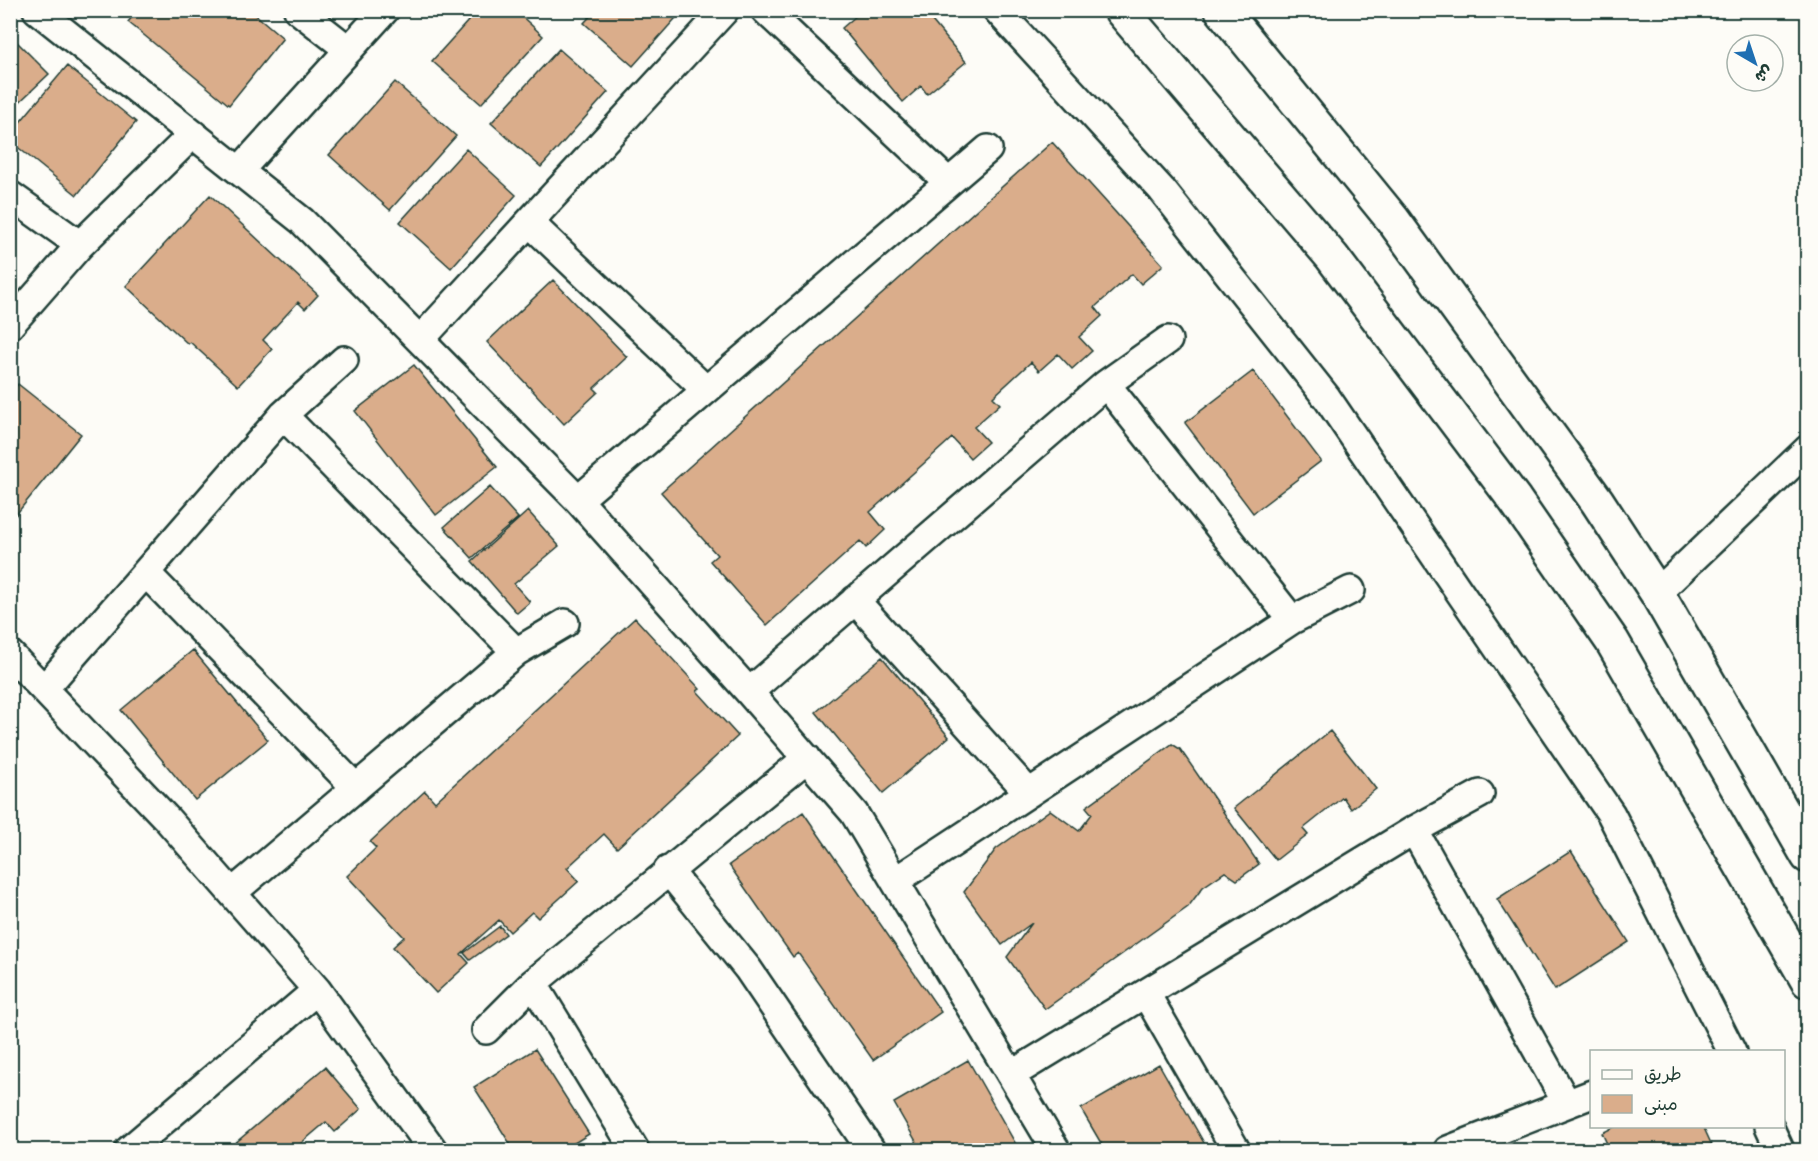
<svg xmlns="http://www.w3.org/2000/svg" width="1818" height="1161" viewBox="0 0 1818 1161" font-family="Kalam,'Playpen Sans Arabic',sans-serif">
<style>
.building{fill:#daad8b;stroke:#1f3d34;stroke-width:1.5}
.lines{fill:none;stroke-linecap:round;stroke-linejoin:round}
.minor-casing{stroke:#1f3d34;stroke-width:32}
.tertiary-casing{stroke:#1f3d34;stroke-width:38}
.minor{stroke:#fdfcf7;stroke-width:27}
.tertiary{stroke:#fdfcf7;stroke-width:33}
</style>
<rect width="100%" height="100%" fill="#fdfcf7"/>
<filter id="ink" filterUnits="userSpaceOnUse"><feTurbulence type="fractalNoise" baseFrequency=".0167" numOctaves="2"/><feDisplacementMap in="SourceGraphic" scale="12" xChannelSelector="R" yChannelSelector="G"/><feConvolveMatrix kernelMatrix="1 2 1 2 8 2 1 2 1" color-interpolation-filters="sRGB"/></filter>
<g filter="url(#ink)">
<path class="building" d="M138,10H250L283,38L229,105L128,22Z
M478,10H515L543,36L481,104L432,61Z
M596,10H683L633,66L584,23Z
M863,10H923L966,62L927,94L921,86L903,102L842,28Z
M10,35L49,74L10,111Z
M559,49L608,92L541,167L491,123Z
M67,66L136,122L77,195L10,141V134Z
M395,82L456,136L390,210L329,155Z
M1052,142L1163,265L1141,284L1132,274L1095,307L1102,316L1079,337L1092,351L1072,369L1058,354L1039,371L1031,362L993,397L1000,404L974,427L988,442L970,458L952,438L870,512L885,530L866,548L860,541L767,625L710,561L717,555L661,492Z
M466,149L516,195L451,268L400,222Z
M210,195L318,295L305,309L298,302L263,340L272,349L238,386L190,342L188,344L126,286Z
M553,280L627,357L594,388L598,392L564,424L487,342Z
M414,365L497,467L436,515L355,411Z
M1253,371L1321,461L1253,513L1185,423Z
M18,384L81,434L10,522V394Z
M490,487L518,518L472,558L444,527Z
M528,511L559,546L514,584L530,602L517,613L472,561Z
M635,618L700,689L697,691L738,736L617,848L604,834L567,868L579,881L538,918L532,912L510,932L499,920L461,954L469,963L436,993L393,947L404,937L347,876L376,848L370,842L425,791L435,802Z
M193,650L268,740L195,800L121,710Z
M882,657L949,737L883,793L816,712Z
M1330,731L1376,789L1351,809L1343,797L1303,829L1308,835L1276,860L1234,808Z
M1172,744L1180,749L1259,864L1237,880L1225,872L1203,887L1188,907L1045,1009L1007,957L1032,923L1002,945L964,892L996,849L1050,810L1079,831L1092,814L1086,807Z
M803,812L941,1012L873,1060L798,953L793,957L729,865Z
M1571,851L1629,942L1555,990L1497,899Z
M500,926L506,934L470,960L464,953Z
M535,1049L589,1134L563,1150H514L474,1087Z
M968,1060L1018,1148L1014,1150H921L894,1103Z
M1159,1064L1208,1150H1105L1081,1109Z
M325,1067L361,1109L335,1132L326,1122L293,1150H227Z
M1616,1126H1703L1714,1150H1610L1602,1133Z"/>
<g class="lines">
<defs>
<path id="minor" d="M37,10L302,221L578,500L749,692L854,813L1056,1150
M298,10L349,50
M765,10L948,182
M997,10L1162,190L1327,398L1611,814L1732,1052
M239,171L385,10
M10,195L80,245L10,325
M529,222L706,390
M80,245L193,134
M420,340L725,10
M1106,384L1292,620
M578,500L988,149
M146,573L356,788
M1657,593L1808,449
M855,600L1029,793
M516,652L565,623
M10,654L167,819L317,990L433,1150
M44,689L283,415L344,360
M749,692L1106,384L1168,340
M1414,830L1566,1102
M668,870L748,969L871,1150
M895,881L1292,620L1351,590
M232,893L516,652L283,415
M533,983L635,1150
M1146,994L1236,1150
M486,1030L533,983L807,758
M1011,1075L1414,830L1480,794
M1769,1126L1780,1150
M129,1150L317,990
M1448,1150L1592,1094"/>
<path id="tertiary" d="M1121,10L1332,257L1515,500L1612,641L1808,981
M1222,10L1393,220L1597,501L1657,593L1808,856"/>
</defs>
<use href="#minor" class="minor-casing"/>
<use href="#tertiary" class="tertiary-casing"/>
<use href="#minor" class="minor"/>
<use href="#tertiary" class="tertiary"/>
</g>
</g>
<rect width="1818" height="1161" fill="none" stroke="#fdfcf7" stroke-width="36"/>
<rect x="18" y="18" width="1782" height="1125" fill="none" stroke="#1f3d34" stroke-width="2" filter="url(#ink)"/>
<rect x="1590" y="1050" width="195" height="78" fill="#fdfcf7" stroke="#a4b0a9" stroke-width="1.5"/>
<rect x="1602" y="1070" width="30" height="9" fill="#fdfcf7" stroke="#a4b0a9" stroke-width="1.5"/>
<text x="1644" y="1080" font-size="18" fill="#1f3d34">طريق</text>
<rect x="1602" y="1095" width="30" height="18" fill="#daad8b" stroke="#a4b0a9" stroke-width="1.5"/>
<text x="1644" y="1110" font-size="18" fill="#1f3d34">مبنى</text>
<g transform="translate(1755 63) rotate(141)"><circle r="28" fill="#fdfcf7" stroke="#a4b0a9" stroke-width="1.5"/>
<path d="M0-4.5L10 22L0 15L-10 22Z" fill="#1f6fb2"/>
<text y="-9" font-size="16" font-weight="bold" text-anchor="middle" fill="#1f3d34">ش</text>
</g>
</svg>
